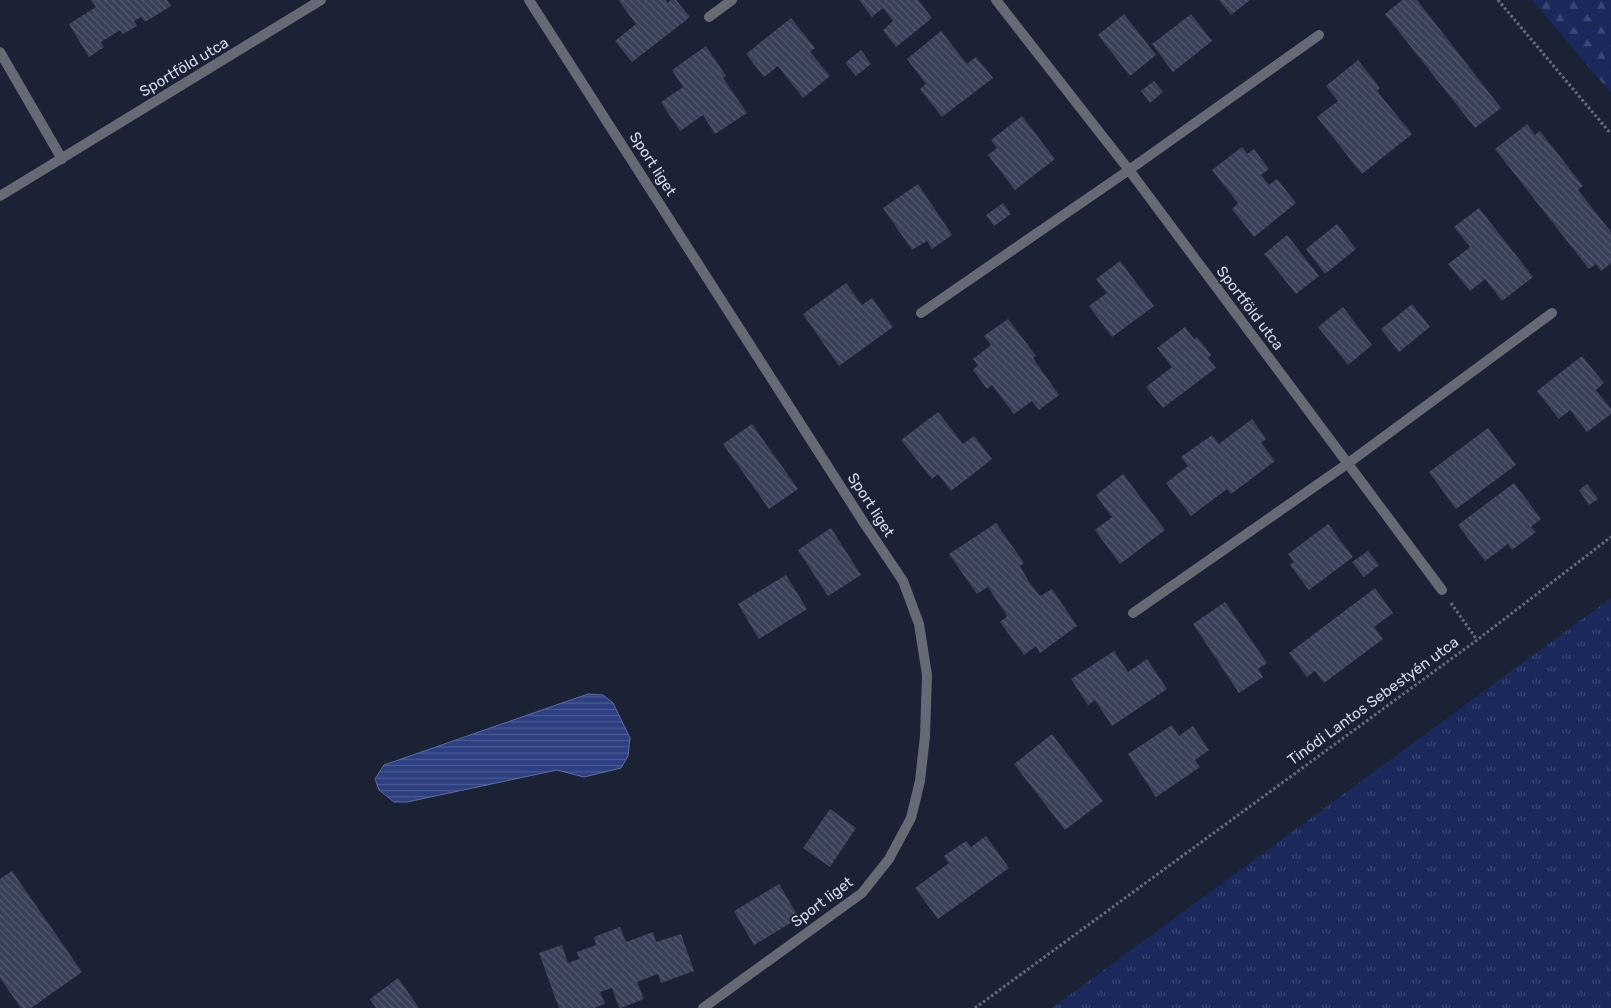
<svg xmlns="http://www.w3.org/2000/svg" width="1611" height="1008" viewBox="0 0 1611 1008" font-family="Rubik,sans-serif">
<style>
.grass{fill:url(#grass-tufts)}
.forest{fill:url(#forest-firs)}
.water{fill:url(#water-rules);stroke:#5f6ea0}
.building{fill:url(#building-back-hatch)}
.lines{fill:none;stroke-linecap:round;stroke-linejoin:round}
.path{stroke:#676e80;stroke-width:3;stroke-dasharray:2.5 2.5;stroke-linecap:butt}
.street{stroke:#666a75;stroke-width:10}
.labels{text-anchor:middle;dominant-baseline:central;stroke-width:4;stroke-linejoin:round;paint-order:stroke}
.street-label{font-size:15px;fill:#d4dae8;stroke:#1b2236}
</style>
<defs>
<pattern id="grass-tufts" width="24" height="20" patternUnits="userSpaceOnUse" patternTransform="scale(1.25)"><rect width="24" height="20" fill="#1b285b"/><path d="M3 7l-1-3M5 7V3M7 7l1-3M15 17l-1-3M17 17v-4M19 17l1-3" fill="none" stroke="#3b4773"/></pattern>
<pattern id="forest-firs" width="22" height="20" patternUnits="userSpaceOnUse" patternTransform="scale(1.25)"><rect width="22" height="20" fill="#1b285b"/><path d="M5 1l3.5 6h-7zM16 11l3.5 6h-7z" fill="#3b4773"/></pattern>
<pattern id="water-rules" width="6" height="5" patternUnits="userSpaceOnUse" patternTransform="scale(1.25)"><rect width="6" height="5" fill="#2d3f81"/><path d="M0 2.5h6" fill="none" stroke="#4b5a93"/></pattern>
<pattern id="building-back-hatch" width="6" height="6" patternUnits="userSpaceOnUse" patternTransform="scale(1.25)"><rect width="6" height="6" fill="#394158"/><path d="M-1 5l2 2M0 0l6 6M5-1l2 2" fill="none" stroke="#555c70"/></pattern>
</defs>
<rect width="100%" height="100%" fill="#1b2236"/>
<path class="grass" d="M1611,598V1008H1052Z"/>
<path class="forest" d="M1532,0H1611V93Z"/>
<path class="water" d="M588,694L603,695L613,703L630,738L628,756L621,768L584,777L557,770L407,802H394L379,790L375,779L384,765Z"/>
<path class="building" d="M91,0H167L171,6L145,22L141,17L134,21L137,26L123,34L120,30L101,42L104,47L89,57L69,24L96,7Z
M620,0H666L668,3L671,0H676L690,17L632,62L615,41L636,24L619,1Z
M859,0H918L932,18L896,47L883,30L893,21L883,8L872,17Z
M1219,0H1250L1231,15Z
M1402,0H1417L1501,108L1475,128L1385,14Z
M1124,14L1156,55L1130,76L1098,35Z
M1191,14L1212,41L1173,72L1152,44Z
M791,18L815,48L810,52L830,76L803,98L778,66L764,77L746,54Z
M941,31L967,64L976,57L993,78L942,117L920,89L926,84L907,59Z
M706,46L726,76L723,78L747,113L715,134L703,115L680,131L661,102L683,87L672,70Z
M861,50L871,64L856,76L845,63Z
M1358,60L1380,88L1377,91L1412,134L1362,174L1317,117L1338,101L1326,86Z
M1154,81L1163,92L1150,103L1141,91Z
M1022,116L1055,159L1015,190L988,155L997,148L991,140Z
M1527,124L1535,135L1540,131L1583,186L1578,190L1611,232V263L1601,271L1596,264L1589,269L1495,149Z
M1242,147L1247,154L1254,149L1269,169L1261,175L1269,185L1277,179L1296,203L1254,237L1232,209L1238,203L1212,170Z
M918,184L952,235L932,249L927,241L912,250L883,208Z
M1003,203L1011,214L994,226L986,215Z
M1479,208L1533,277L1502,301L1485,279L1470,291L1448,264L1470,247L1454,227Z
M1337,224L1356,249L1325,274L1306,249Z
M1287,235L1319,276L1296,294L1264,254Z
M1120,261L1154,306L1112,337L1089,306L1107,293L1096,279Z
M846,283L862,305L872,298L893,327L839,366L803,314Z
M1412,304L1430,327L1399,352L1381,329Z
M1343,307L1372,345L1348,365L1318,327Z
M1008,319L1036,356L1033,358L1059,395L1039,410L1032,401L1014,414L992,385L987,389L973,370L978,365L973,359L991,345L984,336Z
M1185,327L1194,339L1197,337L1211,355L1208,358L1216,368L1163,408L1146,387L1172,367L1157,348Z
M1582,356L1604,383L1596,390L1611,409V414L1587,432L1570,410L1559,419L1537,391Z
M938,412L963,444L974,436L992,459L951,491L938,474L932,479L901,440Z
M1252,419L1266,439L1261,443L1275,461L1231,494L1227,489L1191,516L1166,483L1188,466L1181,457L1212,435L1219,444Z
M752,424L798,489L769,509L723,444Z
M1488,428L1516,465L1456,509L1429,472Z
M1123,474L1165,530L1120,564L1095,530L1112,517L1096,495Z
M1514,483L1541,519L1531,527L1536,532L1512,550L1508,544L1485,561L1458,525Z
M1587,484L1598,499L1589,505L1579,490Z
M996,523L1024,563L1020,566L1029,582L1040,596L1052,589L1077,626L1040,653L1036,646L1024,655L1000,622L1007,616L988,587L977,594L949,554Z
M1328,524L1353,557L1309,590L1290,565L1294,562L1288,554Z
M831,528L861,575L828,596L798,550Z
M1368,551L1379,565L1364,577L1352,562Z
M786,575L807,609L759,639L738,604Z
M1375,588L1393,613L1374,627L1383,639L1324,683L1315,671L1307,677L1289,653Z
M1225,602L1267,663L1258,669L1263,677L1239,693L1193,624Z
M1114,651L1128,672L1147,659L1167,689L1112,726L1095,700L1088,705L1071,679Z
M1172,725L1179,736L1193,726L1209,750L1195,760L1200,767L1156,797L1128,754Z
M1052,734L1103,801L1065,830L1014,764Z
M830,809L856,828L830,867L803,848Z
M986,836L1009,868L938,919L915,888L949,863L944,856L966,841L971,847Z
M12,871L82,972L31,1008H21L0,978V879Z
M779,884L799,918L754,945L734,911Z
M620,927L626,942L653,932L656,942L681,934L694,971L661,983L658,974L637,982L644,999L621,1008H619L612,988L600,992L605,1004L594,1008H559L539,953L562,945L568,963L579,959L577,952L596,945L594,937Z
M398,978L419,1008H376L370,999Z"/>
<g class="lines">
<path class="path" d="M1498,0L1611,134
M1451,603L1477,640
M975,1008L1477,640L1611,537"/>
<path class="street" d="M529,0L864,523L903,581L919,624L927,675L925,736L920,781L911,818L889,859L862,893L703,1008
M996,0L1129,170L1442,590
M709,17L732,0
M0,52L62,159
M0,196L321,0
M921,313L1129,170L1319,35
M1133,613L1347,464L1552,313"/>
</g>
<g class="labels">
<g class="street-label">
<text transform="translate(184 67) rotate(-31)">Sportföld utca</text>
<text transform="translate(653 164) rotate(57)">Sport liget</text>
<text transform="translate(1250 308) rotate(53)">Sportföld utca</text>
<text transform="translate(871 505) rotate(57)">Sport liget</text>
<text transform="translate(1373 701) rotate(-36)">Tinódi Lantos Sebestyén utca</text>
<text transform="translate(822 902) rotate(-37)">Sport liget</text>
</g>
</g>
</svg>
